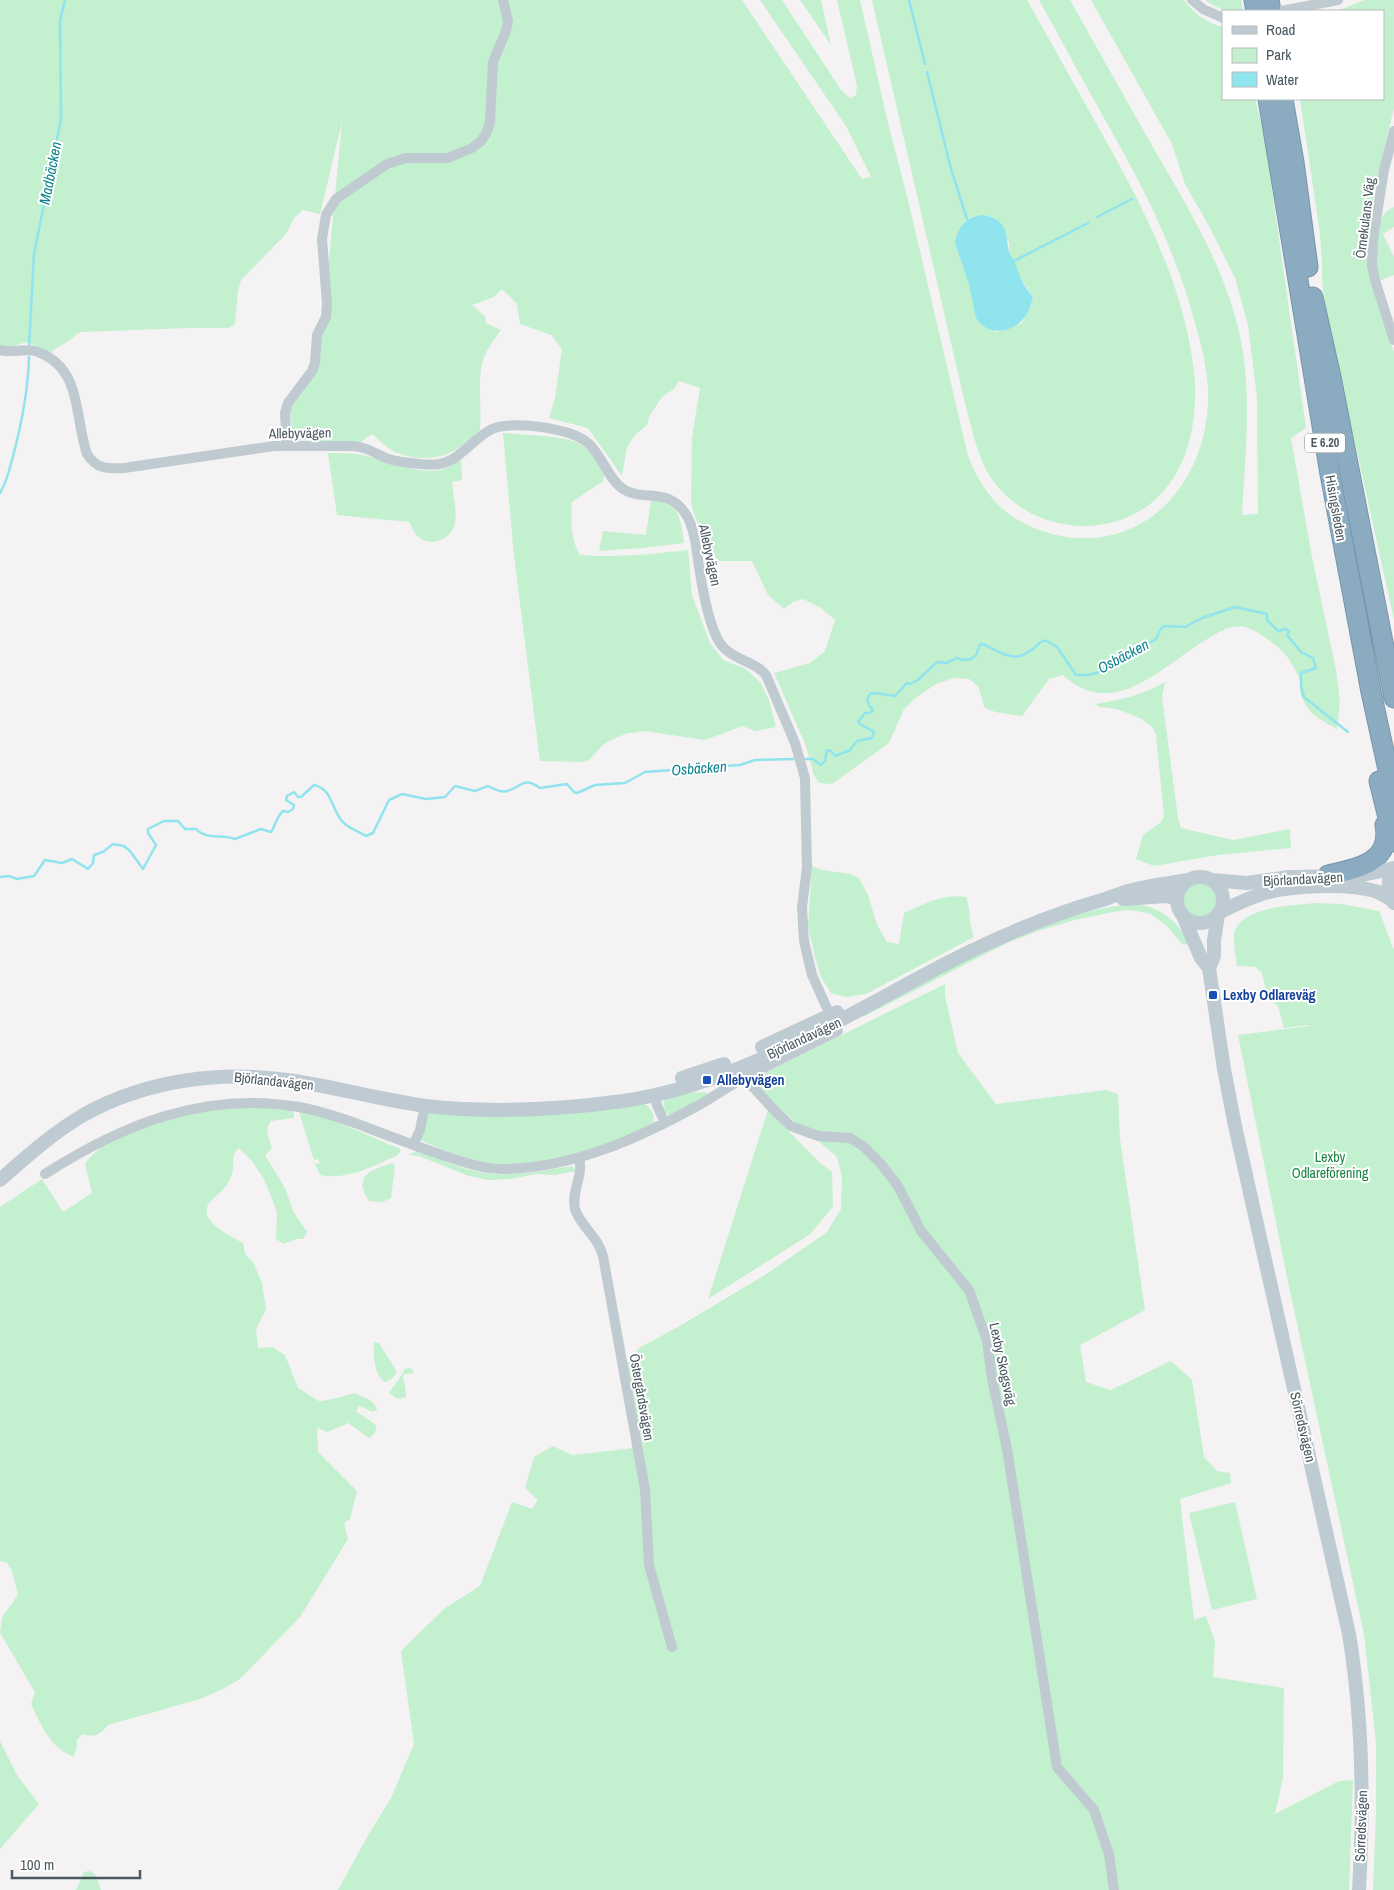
<svg xmlns="http://www.w3.org/2000/svg" width="1394" height="1890" viewBox="0 0 1394 1890" font-family="'Archivo Narrow',sans-serif">
<style>
.green{fill:#c3f0cf;fill-rule:evenodd}
.water{fill:#90e4ed}
.lines{fill:none;stroke-linecap:round;stroke-linejoin:round}
.stream{stroke:#90e4ed;stroke-width:2.5}
.highway-casing{stroke:#7696ac;stroke-width:21}
.street{stroke:#c0cbd1;stroke-width:10}
.secondary{stroke:#bfcbd3;stroke-width:14}
.highway{stroke:#8babc0;stroke-width:19}
.transit-dot{fill:#1a4fb4;stroke:#fff;stroke-width:2}
.labels{text-anchor:middle;dominant-baseline:central;stroke-width:4;stroke-linejoin:round;paint-order:stroke}
.shield{fill:#fff;stroke:#808a90;stroke-width:1}
.shield-label{font-size:12px;font-weight:bold;fill:#4a5860}
.street-label{font-size:14px;fill:#4a5860;stroke:#fff}
.transit-label{font-size:14px;font-weight:bold;fill:#164399;stroke:#fff;text-anchor:start}
.park-label{font-size:14px;fill:#188442;stroke:#fff}
.water-label{font-size:15px;font-style:italic;fill:#0d8390;stroke:#fff}
</style>
<rect width="100%" height="100%" fill="#f5f2f3"/>
<path class="green" d="M0,0H742L862,179L871,177L846,126L760,0H782L841,90L850,98L856,95L857,86L837,0H860L888,123L908,200L968,456C985,499 1010,524 1056,535C1148,555 1211,477 1208,390C1207,364 1200,341 1193,316C1171,237 1135,172 1095,102C1076,68 1058,34 1039,0H1070C1098,50 1126,99 1154,149C1191,213 1231,277 1243,352C1251,406 1245,460 1242,515L1258,514L1257,397L1248,325L1235,278L1209,226L1185,184L1172,144L1091,0H1184C1193,13 1207,23 1223,27V99H1255L1264,134L1306,428L1291,438L1312,557L1336,670L1340,702L1337,729C1329,724 1317,719 1311,712C1308,708 1303,701 1301,696C1299,690 1301,683 1299,678C1296,670 1290,660 1285,654C1279,647 1254,628 1245,627C1232,624 1219,632 1209,638C1164,664 1114,723 1063,675L1049,679L1022,716L995,712L985,708L978,686L969,679L954,678L936,684L917,697L904,709L889,743L832,784L819,783L814,775L806,746L774,673L810,663L825,651L835,620L821,608L803,599L793,602L784,609L768,595L752,561H718L700,531L691,504L692,438L700,388L679,381L674,389L662,397L650,415L647,425L635,435L627,447L622,476L588,428L549,418L555,398L562,349L551,335L520,324L517,304L502,289L494,297L472,305L485,316L486,323L501,330C494,339 487,349 483,360C477,379 482,409 480,430C470,439 458,450 445,455C428,460 405,459 390,449C384,445 378,439 372,434L361,442L293,440L290,409L316,373L320,354L342,122L320,214L303,210L294,218L286,234L241,280L238,291L235,324L228,328H189L81,332C75,334 75,337 70,340C63,345 57,346 51,353L26,342L0,351Z
M800,0H821L831,45Z
M872,0H1027C1050,41 1073,82 1096,123C1141,203 1188,289 1195,383C1197,421 1188,467 1160,495C1114,542 1032,534 993,481C976,456 971,424 963,395ZM974,216L1009,242V254L1014,261L1016,272L1033,297L1031,306L1022,323L996,332L976,317L973,297L965,272V221Z
M1205,0H1241L1243,11C1229,13 1216,8 1205,0Z
M1365,0H1394V108L1374,191L1368,238V265L1370,280L1394,352V620L1356,447L1343,402L1330,340L1322,281V262L1320,234L1300,99H1383V11H1336Z
M1394,207V227L1383,234L1394,257V275L1379,281C1376,261 1370,216 1394,207Z
M503,433C522,435 561,435 578,443C589,448 597,462 605,471L603,481L572,502C571,521 570,538 580,555C616,558 652,554 688,550L692,595L710,643L723,660L746,669L761,683L769,700L776,727L756,731L742,726L705,740L644,731L625,734L605,743L590,759L583,762L540,761L514,556Z
M328,453C340,453 351,453 363,455C389,461 418,476 444,469C450,467 455,462 461,459L462,480L452,482C453,496 459,516 453,529C448,540 430,546 420,538C414,534 412,527 409,522L337,515Z
M651,500C681,504 680,517 684,543L642,548L599,551L603,531L646,535Z
M1165,682L1162,697L1178,818L1181,828L1233,840L1290,829L1291,848L1218,855L1154,866L1136,859L1143,835L1161,822L1164,816L1156,735L1152,727L1142,719L1117,709L1100,707L1095,704C1119,700 1144,695 1165,682Z
M812,866L823,870L850,874L859,878L868,895L877,925L887,942L899,944L904,913C924,904 943,893 966,897C971,910 968,922 974,937L866,994L846,997L831,993L821,977L815,957L808,926Z
M1180 900a19 19 0 1 1 38 0a19 19 0 1 1-38 0Z
M1315,903L1342,904L1379,911L1394,950V1890H1373L1376,1813V1743L1364,1634L1287,1277L1238,1035L1310,1026L1309,1025L1284,1028L1278,1006L1267,996L1262,973L1255,967L1237,966C1236,957 1232,937 1235,930C1246,906 1292,906 1315,903Z
M1136,904C1164,908 1177,922 1191,945L1182,944L1165,924L1150,914L1143,912L1127,910L1113,912L1075,920L1041,930L1009,942L865,1016H859C916,987 971,956 1030,932C1064,918 1098,906 1136,904Z
M945,984V996L958,1053L996,1104L1106,1090L1118,1094L1120,1139L1145,1310L1080,1345L1086,1382L1111,1390L1171,1361L1192,1380L1204,1457L1217,1471L1230,1473L1231,1483L1180,1499L1194,1620L1206,1616L1215,1641L1213,1677L1284,1688L1283,1778L1275,1814L1339,1781L1353,1780L1349,1890H338L366,1839L391,1798L414,1744L401,1651L445,1608L480,1586L512,1502L532,1509L538,1500L525,1488L534,1457L553,1446L572,1455L643,1447L627,1364L639,1348L678,1327L768,1273L827,1232L841,1209L842,1177L837,1157L753,1086V1079Z
M707,1092L709,1097L671,1116C665,1113 663,1107 664,1101C674,1091 694,1093 707,1092Z
M643,1103C652,1108 656,1115 652,1125C610,1147 542,1171 493,1164C467,1160 444,1150 420,1140L427,1112L509,1116L551,1115Z
M251,1106L292,1110L294,1114V1118L271,1121C264,1130 269,1138 272,1148L265,1155L285,1188L294,1213L307,1232L303,1239H296L284,1244L276,1239L277,1212L264,1179L252,1161L239,1148C229,1156 236,1167 231,1177C227,1187 219,1194 211,1201C194,1219 230,1236 243,1243L245,1254L253,1262L262,1283L266,1309L256,1329L258,1348L272,1347L285,1355L298,1388C304,1391 314,1399 319,1401C324,1402 348,1395 355,1393C363,1398 375,1399 377,1410L373,1412L359,1406L356,1411L376,1425C377,1431 374,1435 369,1438L348,1423L328,1432L317,1428L318,1452L357,1491L350,1519L344,1523L348,1539L300,1617L240,1679L223,1689L200,1699L108,1725C100,1735 94,1738 82,1734L77,1740V1746L74,1757C51,1749 41,1725 31,1704L35,1692L0,1633L2,1617L18,1595L12,1571L7,1563L0,1561V1207L42,1179L63,1212L92,1193L85,1164C113,1123 204,1110 251,1106Z
M298,1109C333,1116 365,1136 399,1148L401,1151L396,1156C373,1166 346,1181 320,1175L315,1164L320,1163L318,1159L314,1160Z
M768,1110L820,1163L832,1172L833,1207L809,1235L708,1299Z
M416,1151C439,1158 462,1170 486,1173C513,1177 545,1170 572,1166L576,1171L554,1175L536,1174L511,1179L488,1180L469,1176L419,1156L409,1155Z
M394,1163L395,1167L391,1198L383,1202L369,1201C352,1176 371,1169 394,1163Z
M374,1342L379,1343L396,1370C396,1377 391,1380 385,1382C374,1375 373,1354 374,1342Z
M410,1368L412,1369L414,1373L405,1374L403,1376L406,1393V1398L402,1397L401,1399L396,1398L389,1393C394,1385 400,1379 405,1369Z
M1235,1502L1257,1599L1212,1610L1189,1513Z
M0,1741L17,1775L39,1804L0,1849Z
M89,1871C97,1873 98,1883 101,1890H76L84,1872Z"/>
<path class="water" d="M983,215C1008,220 1005,232 1009,252C1010,256 1014,259 1015,262C1020,279 1022,283 1033,297C1030,311 1025,321 1013,327C1002,333 990,332 981,324C975,320 974,309 973,303C970,283 961,262 955,243C958,227 966,216 983,215Z"/>
<g class="lines">
<path class="stream" d="M909,0L925,64
M927,72L951,169L967,219
M1097,217L1132,199
M1014,261L1088,223
M29,345L34,254L61,119L60,21L65,0
M0,493C6,483 9,472 12,460C21,427 28,392 29,357
M803,759H813L821,765L825,761L827,750L831,751L835,756L850,750L857,741L872,738L874,732C869,727 862,727 858,722L865,713H870L873,710C868,705 865,700 870,694L876,693L895,696L907,683L910,684L918,680L937,662L946,663L957,658L963,660L971,659L976,655L980,645L983,644C1003,653 1014,665 1034,648C1039,644 1041,640 1047,641L1057,647L1076,675H1087L1097,673L1121,656L1134,652L1156,639L1160,630L1164,626L1185,627L1202,618L1235,607L1267,614V620L1278,631L1286,629L1289,631L1287,635L1301,652L1313,658L1316,668L1301,673V686L1304,697L1348,732
M0,877L9,876L17,879L34,876L45,860L62,863L72,859L88,869L93,863L94,855L103,852L113,844L124,846L130,851L143,869L156,845L148,833V829L164,821H178L185,829H196C206,840 222,834 235,839L261,829L271,832C276,825 276,817 283,811L288,812L293,809L294,805L286,800L287,796L294,792L298,797H301L314,785C334,789 331,813 345,824C351,829 360,832 366,836L373,833L389,800L402,794L426,799L445,797L455,786L475,791L488,786C494,789 501,793 507,791C522,787 523,776 540,788L567,784L574,792L577,793L595,785L625,783L645,772L740,765L755,760L795,759"/>
<defs>
<path id="highway" d="M1254,0L1256,11
M1269,0L1271,11
M1268,99L1330,474L1371,692L1394,797
M1283,99L1294,162L1308,267
M1313,297L1331,377L1394,698
M1379,781L1394,842
M1328,875C1356,869 1392,863 1385,825"/>
</defs>
<use href="#highway" class="highway-casing"/>
<path class="street" d="M1192,0L1203,9L1223,18
M1281,11L1338,0
M1394,131L1384,170L1373,239L1372,266L1375,280L1394,340
M0,350C12,354 26,347 38,352C83,369 74,417 87,454C96,469 108,469 124,468L274,446H351C365,446 374,453 386,458C395,462 429,466 439,464C460,461 473,438 492,429C512,420 573,428 589,444C602,456 609,480 623,489C645,503 668,485 687,516C694,529 696,545 698,560C701,581 708,625 720,643C731,660 754,660 766,675L795,743L805,778L807,868L802,907L804,941L812,975L830,1015
M287,446L285,413L288,403L312,371L315,363L317,335L326,317L327,304L322,239L326,215L336,199L387,164L406,158H448L472,148L481,141L487,132L490,122L493,62L506,31L508,21L503,0
M745,1077L751,1085L775,1111L791,1126L818,1136L850,1138L863,1146L881,1164L898,1186L921,1231L969,1290L987,1341L992,1379L1007,1449L1057,1767L1094,1810L1109,1854L1114,1890
M655,1095L657,1105L665,1123
M413,1145L420,1130L425,1105
M579,1158C584,1175 571,1191 575,1209C580,1226 598,1236 603,1256L645,1489L649,1565L672,1647
M45,1174C123,1124 205,1091 299,1107C325,1112 351,1121 376,1131C400,1140 424,1149 448,1157C467,1163 486,1170 506,1169C576,1167 639,1138 699,1105C715,1096 730,1085 746,1077C776,1061 808,1046 838,1031"/>
<path class="secondary" d="M1394,868C1387,879 1387,891 1394,903
M1177 900a23 23 0 1 1 46 0a23 23 0 1 1-46 0Z
M1212,880L1247,883L1289,877L1358,876L1394,868
M1123,899L1166,896L1177,898
M1220,912C1233,906 1246,899 1259,895C1287,885 1347,883 1375,891C1381,893 1387,897 1392,900
M1183,916L1201,958L1209,968L1224,1069L1235,1126L1349,1634C1363,1719 1364,1804 1359,1890
M1209,968L1214,956V940L1218,915
M762,1047L837,1012
M682,1078L724,1064
M0,1180C27,1156 54,1132 85,1114C149,1079 224,1070 295,1081C339,1088 382,1100 426,1106C491,1113 558,1110 623,1101C725,1087 826,1028 915,980C975,947 1036,919 1102,900C1112,897 1122,892 1132,890C1150,885 1169,883 1188,880"/>
<use href="#highway" class="highway"/>
</g>
<g class="transit-dot">
<rect x="1208" y="990" width="10" height="10" rx="2.5"/>
<rect x="702" y="1075" width="10" height="10" rx="2.5"/>
</g>
<g class="labels">
<rect class="shield" x="1305" y="433.5" width="40" height="19" rx="4"/>
<g class="shield-label">
<text x="1325" y="443">E 6.20</text>
</g>
<g class="street-label">
<text transform="translate(1365 218) rotate(-83)">Örnekulans Väg</text>
<text transform="translate(300 433) rotate(-1)">Allebyvägen</text>
<text transform="translate(1336 508) rotate(80)">Hisingsleden</text>
<text transform="translate(710 555) rotate(78)">Allebyvägen</text>
<text transform="translate(1303 879) rotate(-3)">Björlandavägen</text>
<text transform="translate(804 1038) rotate(-25)">Björlandavägen</text>
<text transform="translate(274 1081) rotate(6)">Björlandavägen</text>
<text transform="translate(1003 1364) rotate(78)">Lexby Skogsväg</text>
<text transform="translate(642 1397) rotate(80)">Östergårdsvägen</text>
<text transform="translate(1303 1427) rotate(77)">Sörredsvägen</text>
<text transform="translate(1361 1826) rotate(-88)">Sörredsvägen</text>
</g>
<g class="transit-label">
<text x="1223" y="995">Lexby Odlareväg</text>
<text x="717" y="1080">Allebyvägen</text>
</g>
<g class="park-label">
<text x="1330" y="1157">Lexby<tspan x="1330" dy="16">Odlareförening</tspan></text>
</g>
<g class="water-label">
<text transform="translate(50 173) rotate(-79)">Madbäcken</text>
<text transform="translate(1123 656) rotate(-28)">Osbäcken</text>
<text transform="translate(699 768) rotate(-4)">Osbäcken</text>
</g>
</g>
<rect x="1222" y="10" width="162" height="90" fill="#ffffff" stroke="#b7bcbf"/>
<rect x="1232" y="26" width="25" height="8" fill="#bfcbd3" stroke="#b7bcbf"/>
<text x="1266" y="35" font-size="15" fill="#4a5860">Road</text>
<rect x="1232" y="48" width="25" height="15" fill="#c3f0cf" stroke="#b7bcbf"/>
<text x="1266" y="60" font-size="15" fill="#4a5860">Park</text>
<rect x="1232" y="72" width="25" height="15" fill="#90e4ed" stroke="#b7bcbf"/>
<text x="1266" y="85" font-size="15" fill="#4a5860">Water</text>
<path d="M12 1870v8h128v-8" fill="none" stroke="#4a5860" stroke-width="2.5"/>
<text x="20" y="1870" font-size="15" fill="#4a5860" stroke="#ffffff" stroke-width="4" paint-order="stroke">100 m</text>
</svg>
